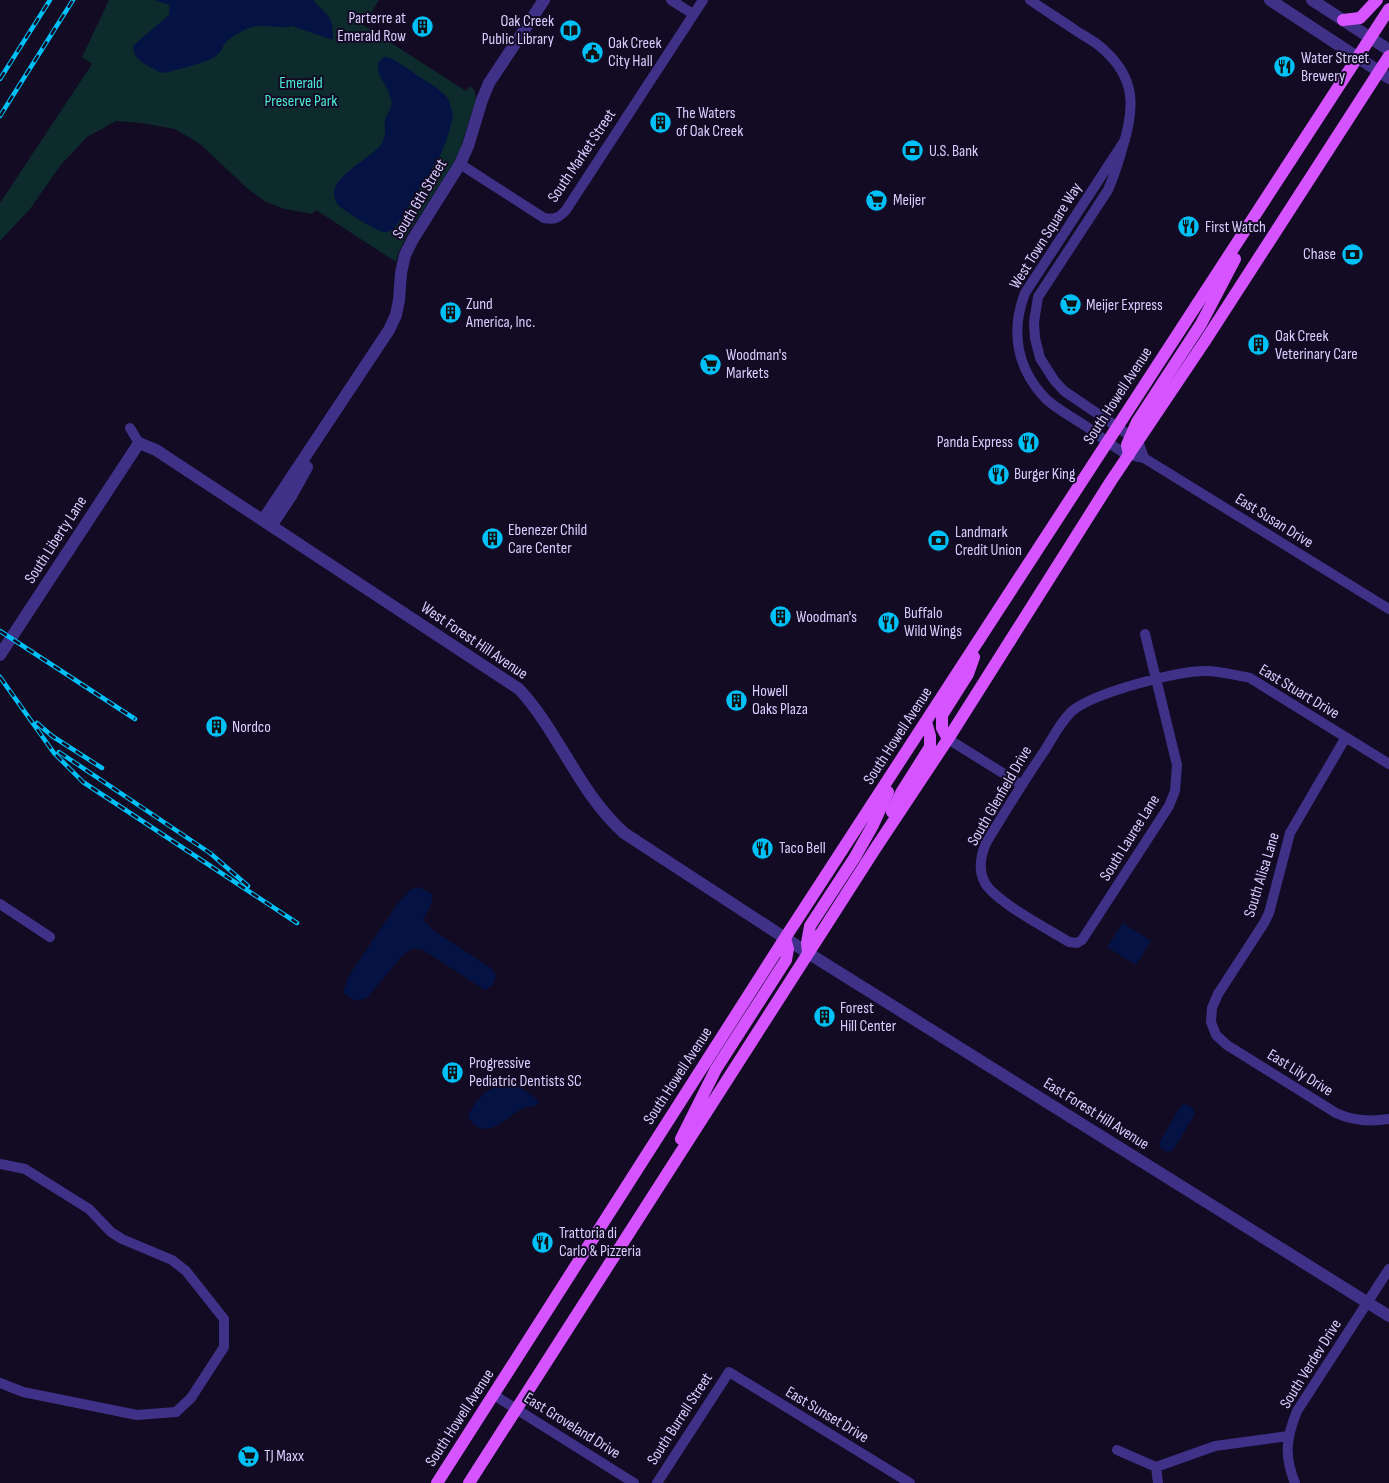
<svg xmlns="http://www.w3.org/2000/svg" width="1389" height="1483" viewBox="0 0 1389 1483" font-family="'Sofia Sans Condensed',sans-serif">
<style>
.green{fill:#0d2a2d}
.water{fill:#041343}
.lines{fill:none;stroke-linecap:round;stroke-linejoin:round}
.minor{stroke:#3f3187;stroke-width:10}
.tertiary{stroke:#3f3187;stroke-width:12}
.primary{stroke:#d554ff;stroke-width:12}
.rail-casing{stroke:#00c0f8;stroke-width:4.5}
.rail{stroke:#120b23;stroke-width:2.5;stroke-dasharray:8;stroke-linecap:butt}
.labels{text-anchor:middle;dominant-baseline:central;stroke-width:4;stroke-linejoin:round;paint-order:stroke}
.poi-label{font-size:16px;fill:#d9cdff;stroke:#120b23;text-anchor:start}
.park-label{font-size:16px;fill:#4cecd8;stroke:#120b23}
.street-label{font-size:16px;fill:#d9cdff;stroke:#120b23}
</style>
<rect width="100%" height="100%" fill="#120b23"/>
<path class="green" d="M109,0H379L363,25L466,91L470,86L475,91L476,99L460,150L453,164L407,235L398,254L396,262L316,210L312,214L285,209L266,202L247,188L200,144L175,129L141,123L116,121L87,137L60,166L30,209L0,241V203L92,64L82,57Z"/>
<path class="water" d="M154,0H313C328,18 333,13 333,40L292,26C278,30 264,22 249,28C241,31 232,36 226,42C223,46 221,52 217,55C212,61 171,72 162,73C150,67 133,61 133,46L169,15L170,5Z
M385,57L393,59L438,89L448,98L453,115L448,135L441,154L399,222C396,226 392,231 387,232C379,234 345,211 338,205C336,202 334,198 334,194C333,176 369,159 380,146C389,135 382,128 386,117C387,114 390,111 391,107C396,89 364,68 385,57Z
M419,887L432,894V902L423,920L434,931L491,968L496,975L493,985L485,990L423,950L413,948L402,956L367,998L356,1001L343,993L348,977L398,903L411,889Z
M1123,923L1151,941L1136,965L1107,947Z
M512,1083L529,1093L539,1101L535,1106C531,1107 525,1107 520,1110C503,1120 485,1143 468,1117C478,1095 488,1087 512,1083Z
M1186,1104L1194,1109L1195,1114L1173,1150L1167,1152L1161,1148L1159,1143L1181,1105Z"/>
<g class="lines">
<path class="minor" d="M671,0L693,14
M1030,0C1046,11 1062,21 1078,32C1086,37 1096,42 1103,49C1136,78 1135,107 1123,146C1119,161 1114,176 1108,190L1038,297L1034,322L1035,338L1040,358L1054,380L1064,391L1138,441L1144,458
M1125,140L1025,293C1010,332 1017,369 1046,399C1058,410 1074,418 1087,427C1100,436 1115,449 1129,455C1133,456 1139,457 1144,458L1389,609
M460,164L544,218C554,220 559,218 566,210L703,0
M130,428L139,443
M1145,634L1158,687L1177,765L1175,791L1169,806L1082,940L1077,943L1069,942C1050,930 992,900 984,881C978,869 981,855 986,843C1005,812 1024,780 1045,750C1053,737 1060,723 1071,712C1092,693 1179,670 1209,671C1223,672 1236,675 1250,678L1389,764
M1346,737L1290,833L1269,913L1264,923L1218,994L1212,1008L1211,1022L1216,1035L1227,1045L1336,1113C1353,1121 1370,1122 1389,1119
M948,739L1022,785
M0,904L50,937
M0,1164L25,1169L89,1209L111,1232L122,1239L172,1260L186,1271L224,1319V1347L191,1398L176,1412L137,1415L23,1392L0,1383
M494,1395L634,1483
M1117,1450L1156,1467L1215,1446L1288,1436
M1156,1467L1158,1483
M657,1483L729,1372L910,1483
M1295,1483C1284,1456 1286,1438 1297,1411L1389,1269"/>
<path class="tertiary" d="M1270,0L1389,78
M1312,0L1389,50
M263,520L389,330L396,315L399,300L401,273L405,255L413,239L460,164L468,146L482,100L489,83L544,0
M271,526L291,496L307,467
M0,655L139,443L156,450L519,689C559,732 579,793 624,833L808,953L1389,1316"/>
<path class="primary" d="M1343,20L1360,18L1377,0
M1129,455L1127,445L1137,422L1201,324L1235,259
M948,739L942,728V715L968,674L974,657
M892,812L901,793L930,747V736L926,722
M808,953L807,943L810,926L855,857L873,825L888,792
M681,1139L716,1069L786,960L788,949L785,938
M437,1483L785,938L1389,9
M469,1483L875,849L948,739L1111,481L1205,341L1389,56"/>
<defs>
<path id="rail" d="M0,79L50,0
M0,116L73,0
M0,631L135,719
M0,677L54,753L83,782L297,923
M37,723L52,736L102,768
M59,752L210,853L248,886"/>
</defs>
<use href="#rail" class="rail-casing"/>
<use href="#rail" class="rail"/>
</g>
<defs>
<symbol id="building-disc" viewBox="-11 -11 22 22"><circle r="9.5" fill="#00c0f8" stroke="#120b23"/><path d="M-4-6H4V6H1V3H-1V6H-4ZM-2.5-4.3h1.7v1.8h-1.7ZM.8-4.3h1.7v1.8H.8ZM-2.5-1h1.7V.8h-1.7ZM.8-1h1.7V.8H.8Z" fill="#111"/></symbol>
<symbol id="library-disc" viewBox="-11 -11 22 22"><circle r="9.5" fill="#00c0f8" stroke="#120b23"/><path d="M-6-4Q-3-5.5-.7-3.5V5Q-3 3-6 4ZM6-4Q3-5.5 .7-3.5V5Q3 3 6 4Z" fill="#111"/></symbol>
<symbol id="civic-disc" viewBox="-11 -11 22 22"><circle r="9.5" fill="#00c0f8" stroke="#120b23"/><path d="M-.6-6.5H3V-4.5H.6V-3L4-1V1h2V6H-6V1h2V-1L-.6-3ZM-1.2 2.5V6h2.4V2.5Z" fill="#111"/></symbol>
<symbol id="restaurant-disc" viewBox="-11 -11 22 22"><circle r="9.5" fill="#00c0f8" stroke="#120b23"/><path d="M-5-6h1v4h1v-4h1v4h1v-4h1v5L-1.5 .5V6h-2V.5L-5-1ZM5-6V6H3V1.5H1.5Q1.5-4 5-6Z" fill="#111"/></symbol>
<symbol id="bank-disc" viewBox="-11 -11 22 22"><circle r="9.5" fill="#00c0f8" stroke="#120b23"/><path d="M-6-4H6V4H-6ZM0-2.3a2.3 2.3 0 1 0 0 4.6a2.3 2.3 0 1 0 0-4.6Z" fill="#111"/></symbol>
<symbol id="supermarket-disc" viewBox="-11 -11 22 22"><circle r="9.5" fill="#00c0f8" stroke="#120b23"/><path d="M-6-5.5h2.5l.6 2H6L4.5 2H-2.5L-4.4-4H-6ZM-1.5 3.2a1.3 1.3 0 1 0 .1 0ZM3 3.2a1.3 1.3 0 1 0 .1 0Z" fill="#111"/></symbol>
</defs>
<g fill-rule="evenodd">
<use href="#building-disc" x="410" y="14" width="25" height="25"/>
<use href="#library-disc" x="558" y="18" width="25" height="25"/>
<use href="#civic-disc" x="580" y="40" width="25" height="25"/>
<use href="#restaurant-disc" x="1272" y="54" width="25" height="25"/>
<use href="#building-disc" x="648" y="110" width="25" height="25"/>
<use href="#bank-disc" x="900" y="138" width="25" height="25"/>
<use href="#supermarket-disc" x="864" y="188" width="25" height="25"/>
<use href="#restaurant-disc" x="1176" y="214" width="25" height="25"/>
<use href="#bank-disc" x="1340" y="242" width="25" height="25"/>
<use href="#supermarket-disc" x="1058" y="292" width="25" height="25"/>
<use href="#building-disc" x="438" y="300" width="25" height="25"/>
<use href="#building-disc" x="1246" y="332" width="25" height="25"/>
<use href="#supermarket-disc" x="698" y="352" width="25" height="25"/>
<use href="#restaurant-disc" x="1016" y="430" width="25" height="25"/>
<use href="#restaurant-disc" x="986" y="462" width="25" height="25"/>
<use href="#building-disc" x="480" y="526" width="25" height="25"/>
<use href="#bank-disc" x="926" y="528" width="25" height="25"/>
<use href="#building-disc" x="768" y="604" width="25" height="25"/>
<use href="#restaurant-disc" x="876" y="610" width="25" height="25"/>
<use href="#building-disc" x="724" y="688" width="25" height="25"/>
<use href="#building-disc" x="204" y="714" width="25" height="25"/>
<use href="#restaurant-disc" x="750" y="836" width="25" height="25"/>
<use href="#building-disc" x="812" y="1004" width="25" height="25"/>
<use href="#building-disc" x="440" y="1060" width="25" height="25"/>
<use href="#restaurant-disc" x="530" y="1230" width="25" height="25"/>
<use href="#supermarket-disc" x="236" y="1444" width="25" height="25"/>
</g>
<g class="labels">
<g class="poi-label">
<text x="406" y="18" text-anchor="end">Parterre at<tspan x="406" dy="18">Emerald Row</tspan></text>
<text x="554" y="21" text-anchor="end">Oak Creek<tspan x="554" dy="18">Public Library</tspan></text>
<text x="608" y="43">Oak Creek<tspan x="608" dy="18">City Hall</tspan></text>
<text x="1301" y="58">Water Street<tspan x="1301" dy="18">Brewery</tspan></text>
<text x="676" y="113">The Waters<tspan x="676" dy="18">of Oak Creek</tspan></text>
<text x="929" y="151">U.S. Bank</text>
<text x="893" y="200">Meijer</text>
<text x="1205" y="227">First Watch</text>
<text x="1336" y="254" text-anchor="end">Chase</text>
<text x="466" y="304">Zund<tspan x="466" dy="18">America, Inc.</tspan></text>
<text x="1086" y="305">Meijer Express</text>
<text x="1275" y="336">Oak Creek<tspan x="1275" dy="18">Veterinary Care</tspan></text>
<text x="726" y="355">Woodman's<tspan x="726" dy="18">Markets</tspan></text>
<text x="1013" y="442" text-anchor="end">Panda Express</text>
<text x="1014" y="474">Burger King</text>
<text x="508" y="530">Ebenezer Child<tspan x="508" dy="18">Care Center</tspan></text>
<text x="955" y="532">Landmark<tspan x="955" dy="18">Credit Union</tspan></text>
<text x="904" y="613">Buffalo<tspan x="904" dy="18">Wild Wings</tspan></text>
<text x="796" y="617">Woodman's</text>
<text x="752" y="691">Howell<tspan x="752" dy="18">Oaks Plaza</tspan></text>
<text x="232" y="727">Nordco</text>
<text x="779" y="848">Taco Bell</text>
<text x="840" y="1008">Forest<tspan x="840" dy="18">Hill Center</tspan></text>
<text x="469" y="1063">Progressive<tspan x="469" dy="18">Pediatric Dentists SC</tspan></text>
<text x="559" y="1233">Trattoria di<tspan x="559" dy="18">Carlo &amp; Pizzeria</tspan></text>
<text x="264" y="1456">TJ Maxx</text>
</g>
<g class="park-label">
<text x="301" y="83">Emerald<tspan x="301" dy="18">Preserve Park</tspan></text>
</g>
<g class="street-label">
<text transform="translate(582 156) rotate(-56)">South Market Street</text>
<text transform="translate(420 199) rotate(-59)">South 6th Street</text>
<text transform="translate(1046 236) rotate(-58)">West Town Square Way</text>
<text transform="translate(1118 396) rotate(-57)">South Howell Avenue</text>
<text transform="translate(1274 521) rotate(32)">East Susan Drive</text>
<text transform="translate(56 540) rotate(-57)">South Liberty Lane</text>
<text transform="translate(474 641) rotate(34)">West Forest Hill Avenue</text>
<text transform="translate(1299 692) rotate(31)">East Stuart Drive</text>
<text transform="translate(898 736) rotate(-57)">South Howell Avenue</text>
<text transform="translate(1000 796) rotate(-60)">South Glenfield Drive</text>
<text transform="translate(1130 838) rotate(-58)">South Lauree Lane</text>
<text transform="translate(1262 875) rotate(-73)">South Alisa Lane</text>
<text transform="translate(1300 1073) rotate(32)">East Lily Drive</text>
<text transform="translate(678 1076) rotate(-57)">South Howell Avenue</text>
<text transform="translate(1096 1114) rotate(32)">East Forest Hill Avenue</text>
<text transform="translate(1311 1364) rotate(-58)">South Verdev Drive</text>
<text transform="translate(827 1415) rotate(31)">East Sunset Drive</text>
<text transform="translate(460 1418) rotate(-57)">South Howell Avenue</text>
<text transform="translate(680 1419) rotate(-57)">South Burrell Street</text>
<text transform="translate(572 1426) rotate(32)">East Groveland Drive</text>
</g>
</g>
</svg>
